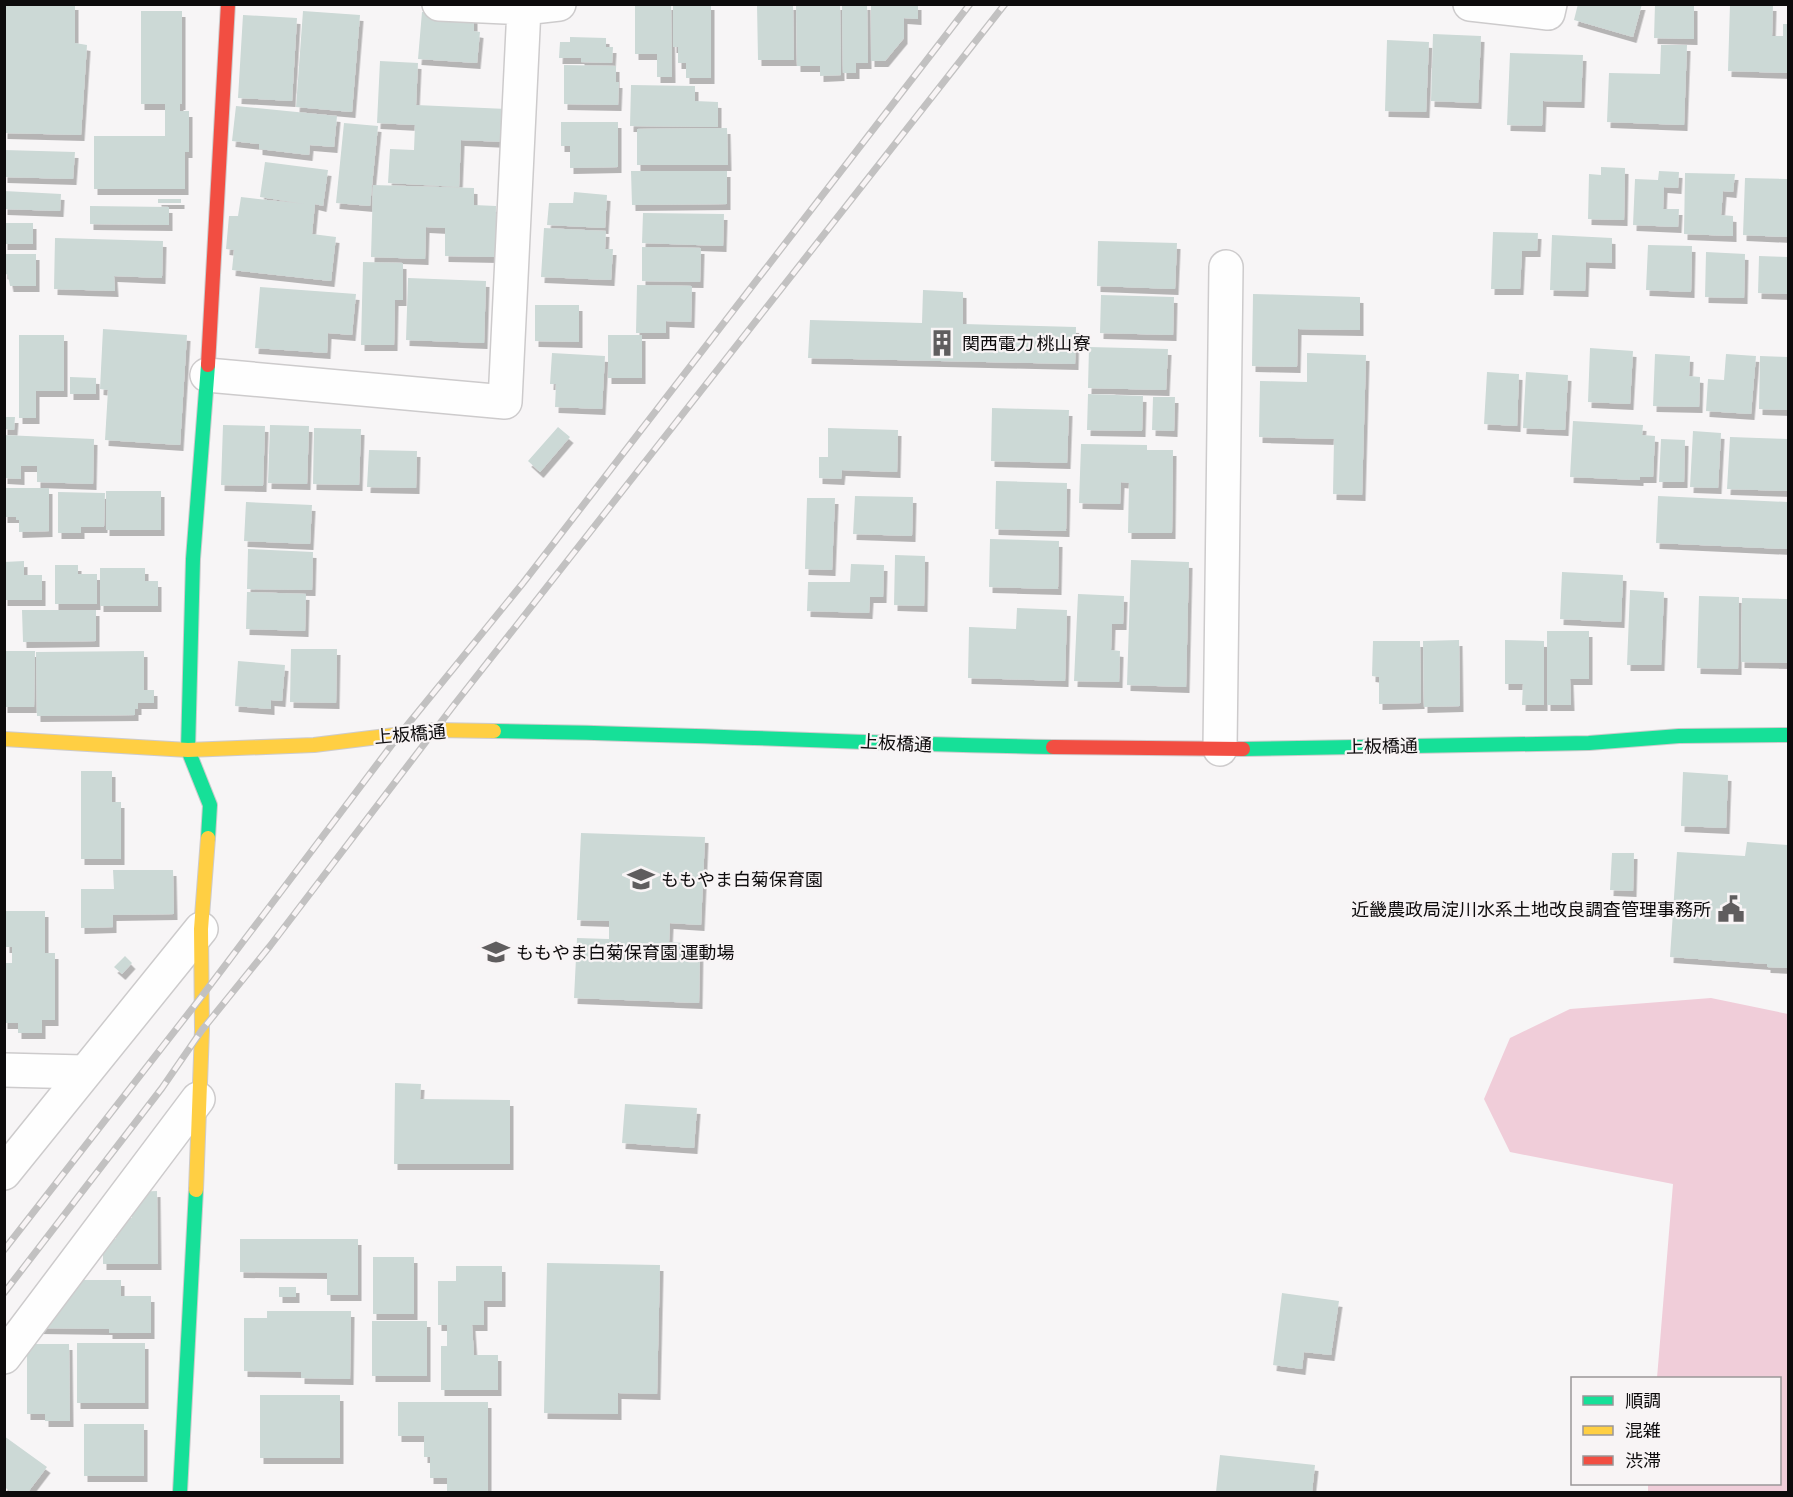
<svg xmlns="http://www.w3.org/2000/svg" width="1793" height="1497" viewBox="0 0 1793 1497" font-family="'Asap Condensed','Noto Sans JP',sans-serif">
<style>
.forest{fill:#f0cdd9}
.building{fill:#ccd9d6;filter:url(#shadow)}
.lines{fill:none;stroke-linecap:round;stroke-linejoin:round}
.street-casing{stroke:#cdcbcc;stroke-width:36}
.fast-casing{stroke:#cdcbcc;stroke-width:16}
.slow-casing{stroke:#cdcbcc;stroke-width:16}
.jam-casing{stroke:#cdcbcc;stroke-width:16}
.street{stroke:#fefefe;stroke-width:33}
.fast{stroke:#16e098;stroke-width:14}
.slow{stroke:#ffcf43;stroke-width:14}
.jam{stroke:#f24e42;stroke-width:14}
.rail-casing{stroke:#c2c1c1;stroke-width:7}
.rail{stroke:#f8f4f5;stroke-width:4.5;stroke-dasharray:14;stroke-linecap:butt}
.labels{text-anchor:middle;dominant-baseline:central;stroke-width:4.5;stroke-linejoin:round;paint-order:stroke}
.poi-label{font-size:18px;fill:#0d0b0c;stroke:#f8f4f5;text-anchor:start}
.street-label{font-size:18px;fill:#0d0b0c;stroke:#f8f4f5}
</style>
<defs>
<filter id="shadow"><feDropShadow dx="3.5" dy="6" stdDeviation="0" flood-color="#0004"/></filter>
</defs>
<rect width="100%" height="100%" fill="#f7f5f6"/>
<path class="forest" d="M1711,998L1788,1014V1492H1648V1484H1780V1378H1657L1673,1184L1510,1152L1484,1099L1510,1038L1570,1009Z"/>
<path class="building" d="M4,4H75V43L87,45L81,135L4,133Z
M635,4H671L672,77H657V54H635Z
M673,4H711V78H686V63H678V47H673Z
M757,4H793L794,60H758Z
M796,4H840L841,75L820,76V66H797Z
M842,4H867L868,63H856V73H843Z
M871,4H918V19L904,18V38L885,61H871Z
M1578,4H1642L1633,37L1574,20Z
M1655,4L1694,5V39L1654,38Z
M1730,4L1773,5L1772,36H1783V24H1788V73L1728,71Z
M141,11H182V104H180V111H189V152H185V189H94V136H165V104H141Z
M303,11L360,15L352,112L296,107Z
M422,12L474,15V31L480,32L477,63L418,59Z
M243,15L297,18L292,101L238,98Z
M1433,34L1481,36L1478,103L1431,101Z
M570,37L606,38V47H613L612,63L581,62V58H559L560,42H570Z
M1387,40L1429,42L1426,112L1385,111Z
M1661,45H1687L1684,125L1607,122L1609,73L1660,74Z
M1510,53L1583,55L1581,102L1543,101L1542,126L1507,125Z
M380,61L418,63L416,105L507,109L505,142L461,140L459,187L388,183L390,149L414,150L415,125L377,123Z
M564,65L616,66V82H619L618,105L564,104Z
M631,85L695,86V101L718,102V127L630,126Z
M236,106L337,116L334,147L310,145L309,155L259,149V144L232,141Z
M561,122H618V167L570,168V146H561Z
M344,123L378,126L370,206L336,203Z
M727,128L728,165H637V129Z
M4,150L75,152L73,179L4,177Z
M265,162L328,170L323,206L315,204L312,234L336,237L331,281L232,270L234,250L226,249L229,216H238L241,197L305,204L260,197Z
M1601,167L1625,168L1624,220L1588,219L1589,174L1601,175Z
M631,171H727V204L632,205Z
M1659,171L1679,172L1678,188L1664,187L1663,209H1679L1678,227L1633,225L1635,179L1658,180Z
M1685,173L1735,174L1733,192L1723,191L1721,215L1733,216V236L1684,234Z
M1745,178L1788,179V237L1743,235Z
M373,185L474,188V205L496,206L495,257L445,256V228L426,227L425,259L371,257Z
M4,191L61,194L60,211L4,209Z
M574,192L607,195L605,228L547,225L549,203H573Z
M158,199H181V203H158Z
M90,206L169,207V225L90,224Z
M643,213L724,214L723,246L642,243Z
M4,223H33V244H4Z
M544,228L606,231L605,249H613L611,280L541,277Z
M1493,232L1538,233L1537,251H1522L1520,289H1491Z
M1552,235L1612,238V263L1586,262L1585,291L1550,290Z
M55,238L163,241L162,278L114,276L115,291L54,289Z
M1098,241L1177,243L1175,289L1097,286Z
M1648,245L1692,246L1691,292L1646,290Z
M642,247L701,248L700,282L642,281Z
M1706,252L1745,254L1744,298L1705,297Z
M4,254H36V286H10L8,275L4,273Z
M1759,256L1788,257V294L1758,293Z
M363,262L403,263V300H395L394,345H361Z
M408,278L486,281L484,343L406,340Z
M637,285L692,286L691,322L666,321V333H636Z
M260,287L356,294L352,335L328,333L327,353L255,348Z
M923,290L963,292V324L1076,327L1075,364L808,358L810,320L922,323Z
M1253,294L1360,297V330L1298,329L1297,367L1252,366Z
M1101,295L1174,297L1173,335L1100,333Z
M535,305H579V342L535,341Z
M103,329L187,335L180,445L105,440L108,390L100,389Z
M19,335H64V391H36V418H19Z
M608,335H642V378H608Z
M1089,347L1168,349L1166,390L1088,388Z
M1590,348L1633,351L1630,404L1588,402Z
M552,353L605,356L602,409L555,407L556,384H550Z
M1307,353L1366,355L1362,495L1333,494L1334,439L1259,437L1260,381L1307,382Z
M1655,354L1690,356L1689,376L1700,377L1699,407L1653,406Z
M1726,354L1756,356L1751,414L1706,411L1708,379L1724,380Z
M1760,356L1788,357V410L1759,409Z
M1487,372L1519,374L1517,426L1484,424Z
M1526,372L1568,375L1565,430L1523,428Z
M70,377L96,378V394H70Z
M1088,394L1143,396L1142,431L1087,430Z
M1153,397H1175L1174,431L1152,430Z
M992,408L1069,410L1067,463L991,461Z
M4,417H15L14,430L4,429Z
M1573,421L1643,425L1642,435L1655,436L1653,477H1640V480L1570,477Z
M223,425L265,426L263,486L221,485Z
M270,425L309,426L307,484L268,483Z
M558,427L570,437L540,472L528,461Z
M314,428L361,429L359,485L313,484Z
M828,428L898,430L897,472L842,470L841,479L819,478V457H828Z
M1693,431L1721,433L1718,488L1690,487Z
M4,435L94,439L93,484L37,482V466H21V479L4,478Z
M1730,437L1788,439V491L1727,489Z
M1661,439L1685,440L1684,482H1659Z
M1081,444L1147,445V450H1173L1172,533H1128L1129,483L1121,482L1120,504L1079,503Z
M369,450L417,451L416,488L367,487Z
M996,481L1067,483L1066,531L995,529Z
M4,488H49V531L19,532V520H16V517H4Z
M106,491H161V530H106Z
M58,492L105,493L104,527H81V533H58Z
M855,496L913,497L912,536L853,534Z
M1658,496L1788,502V549L1656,543Z
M807,498H835L832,570L805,569Z
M246,502L312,505L310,544L244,541Z
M990,539L1059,541L1058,589L989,587Z
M248,549L313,552L312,590L247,589Z
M895,555L925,556L924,606L894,605Z
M1131,560L1189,562L1186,687L1127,685Z
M24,561V575H42V600H4V562Z
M851,564L884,565L883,597H870L869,613L807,611L808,582H850Z
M55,565H78V574H97V604H55Z
M100,568H145V581H158V606H100Z
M1562,572L1623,575L1621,622L1560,619Z
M1630,590L1664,592L1661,665H1627Z
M247,592L306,594L305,631L246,629Z
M1078,594L1124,596L1123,624H1112L1111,650L1120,651L1119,682L1074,681Z
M1699,596L1739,597L1738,669L1697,668Z
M1742,598L1788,599V663L1741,662Z
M1017,608L1067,610L1065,681L968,678L969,627L1016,629Z
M22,610H96V641L23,642Z
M1547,631H1589V679H1570L1571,705H1547Z
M1459,640L1460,706L1424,707L1423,641Z
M1505,640L1544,641V705H1522L1523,684H1505Z
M1373,641H1420L1421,703L1379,704V677L1372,676Z
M291,649H337L336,703L290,702Z
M4,651H35L34,707H4Z
M144,651V690H154V703H138V709H135V715L37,716L36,652Z
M238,661L285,665L282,701L271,700V709L235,706Z
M81,771H112V802H121V859H81Z
M1683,772L1728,775L1726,828L1681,826Z
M581,833L705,837L701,925L670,923L669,942L700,944L699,1003L574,998L577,938L609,939V921L577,920Z
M1747,842L1788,845V968L1767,967V964L1670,957L1677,852L1745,856Z
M1612,853H1634L1633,891L1610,890Z
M113,870H173L174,914L113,915V927L81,928V889H114Z
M6,911H45V953H55V1020H42V1033H18V1023H4V963H12V947H6Z
M125,956L132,963L122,974L114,967Z
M395,1083L421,1084L420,1099L510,1100V1164H394Z
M625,1104L697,1108L694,1148L622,1143Z
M157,1191L158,1264H103V1239H116L115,1218H132V1192Z
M240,1239H358V1295H327V1273L240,1272Z
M373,1257H414V1314H373Z
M547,1263L660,1265L657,1394L618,1393V1414L544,1413Z
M456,1266H502V1301H484V1325H472L474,1355H498V1390H441V1346H447V1325H438V1281H456Z
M72,1280H121V1296H151V1333H109V1329L36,1328Z
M279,1287H296V1297H279Z
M1282,1293L1339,1301L1331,1355L1304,1352L1302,1369L1273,1365Z
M267,1311H351L350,1379L301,1378V1372L244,1371V1318H267Z
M372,1321H427V1376H372Z
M77,1343H145V1403H77Z
M27,1344H69L70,1421H45V1414H27Z
M260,1395H340V1458H260Z
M398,1402H488V1492H447V1478H430V1457H424V1436H398Z
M84,1424H144V1476H84Z
M4,1436L47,1467L28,1492H12L4,1487Z
M1220,1455L1315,1465L1312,1492H1216Z"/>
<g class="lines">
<defs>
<path id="street" d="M439,4L524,8L559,4
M1470,4L1548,13L1550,4
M207,375L505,402L524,8
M1220,749L1226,267
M4,1070L84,1072
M4,1173L201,929
M4,1357L198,1099"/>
<path id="fast" d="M208,365L193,559L188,750L210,805L208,838
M494,731C680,733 866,744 1053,747
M1243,749L1589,743L1679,736L1788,735
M180,1492L196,1190"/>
<path id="slow" d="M4,739L188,750L314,745L435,730L494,731
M196,1190L202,1030L201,929L208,838"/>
<path id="jam" d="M208,365L228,4
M1053,747L1243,749"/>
</defs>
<use href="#street" class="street-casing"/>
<use href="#fast" class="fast-casing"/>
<use href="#slow" class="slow-casing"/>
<use href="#jam" class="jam-casing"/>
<use href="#street" class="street"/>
<use href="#fast" class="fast"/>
<use href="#slow" class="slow"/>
<use href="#jam" class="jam"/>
<defs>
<path id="rail" d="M4,1250L202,996L400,734L523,583L970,4
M4,1293L162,1088L202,1030L270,946L454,705L1005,4"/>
</defs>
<use href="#rail" class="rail-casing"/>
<use href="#rail" class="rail"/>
</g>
<defs>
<symbol id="building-bare" viewBox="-9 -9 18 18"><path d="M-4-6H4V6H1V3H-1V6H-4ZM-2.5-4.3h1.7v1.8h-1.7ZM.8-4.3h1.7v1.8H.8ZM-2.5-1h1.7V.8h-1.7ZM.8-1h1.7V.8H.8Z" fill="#5f5d5e" stroke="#f8f4f5" stroke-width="2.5" paint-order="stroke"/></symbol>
<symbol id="school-bare" viewBox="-9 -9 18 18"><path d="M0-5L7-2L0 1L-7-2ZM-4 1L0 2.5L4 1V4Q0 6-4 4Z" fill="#5f5d5e" stroke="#f8f4f5" stroke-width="2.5" paint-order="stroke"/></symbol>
<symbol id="civic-bare" viewBox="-9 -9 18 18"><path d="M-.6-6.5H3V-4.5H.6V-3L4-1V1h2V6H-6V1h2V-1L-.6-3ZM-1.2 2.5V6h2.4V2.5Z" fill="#5f5d5e" stroke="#f8f4f5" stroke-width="2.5" paint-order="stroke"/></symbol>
</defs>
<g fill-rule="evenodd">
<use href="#building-bare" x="923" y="324" width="38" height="38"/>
<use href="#school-bare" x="622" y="860" width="38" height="38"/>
<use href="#civic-bare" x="1712" y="890" width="38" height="38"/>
<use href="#school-bare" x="477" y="933" width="38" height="38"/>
</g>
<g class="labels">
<g class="poi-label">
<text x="962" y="343">関西電力 桃山寮</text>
<text x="661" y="879">ももやま白菊保育園</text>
<text x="1711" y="909" text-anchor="end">近畿農政局淀川水系土地改良調査管理事務所</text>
<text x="516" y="952">ももやま白菊保育園 運動場</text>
</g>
<g class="street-label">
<text transform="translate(410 734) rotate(-5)">上板橋通</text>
<text transform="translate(896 743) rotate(3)">上板橋通</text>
<text transform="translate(1382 746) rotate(-1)">上板橋通</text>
</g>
</g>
<rect width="1793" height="1497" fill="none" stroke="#0d0b0c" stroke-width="12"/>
<rect x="1571" y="1377" width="210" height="108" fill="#f8f4f5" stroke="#9a9798" stroke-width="1.5"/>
<rect x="1583" y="1396" width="30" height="9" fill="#16e098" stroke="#9a9798" stroke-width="1.5"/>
<text x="1625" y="1407" font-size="18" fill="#0d0b0c">順調</text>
<rect x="1583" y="1426" width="30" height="9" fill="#ffcf43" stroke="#9a9798" stroke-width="1.5"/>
<text x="1625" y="1437" font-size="18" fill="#0d0b0c">混雑</text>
<rect x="1583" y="1456" width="30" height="9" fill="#f24e42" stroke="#9a9798" stroke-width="1.5"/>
<text x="1625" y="1467" font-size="18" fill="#0d0b0c">渋滞</text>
</svg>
